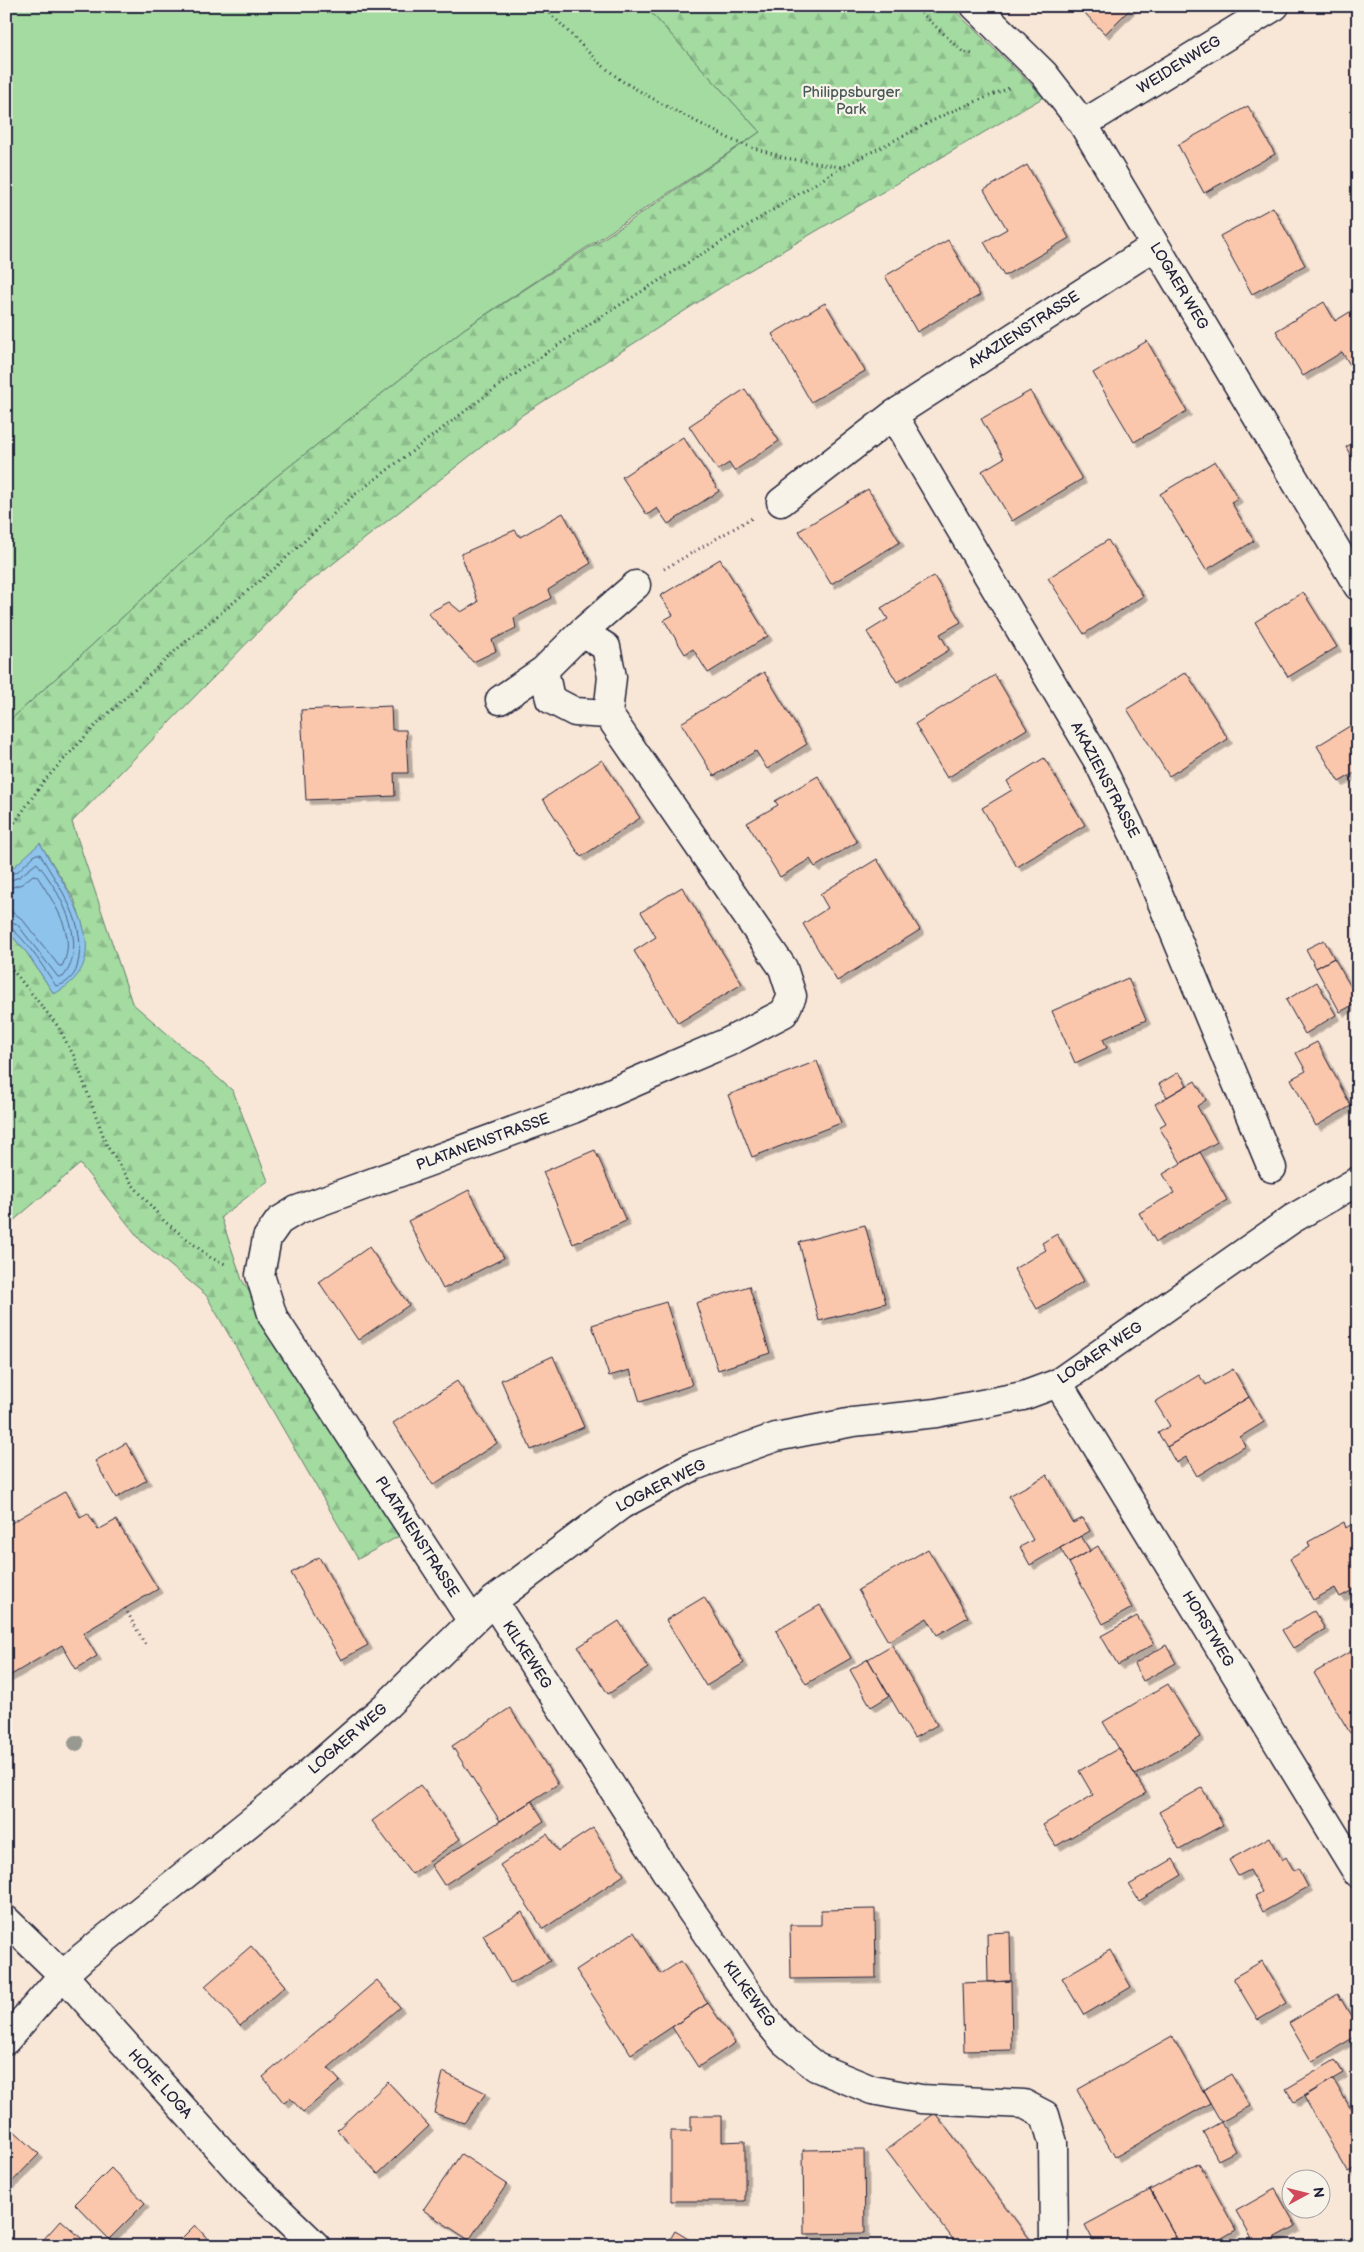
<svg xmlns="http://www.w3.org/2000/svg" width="1364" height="2252" viewBox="0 0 1364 2252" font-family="'Balsamiq Sans',sans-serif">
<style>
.green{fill:#a3dba0;stroke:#627e6e}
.forest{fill:url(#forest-firs);stroke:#627e6e}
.water{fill:#8ec3ec;stroke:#6383a5}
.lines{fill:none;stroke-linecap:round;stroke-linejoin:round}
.shore{stroke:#4d6282;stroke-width:1}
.building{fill:#fbc7ac;stroke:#22223b;filter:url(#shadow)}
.minor-casing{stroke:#22223b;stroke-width:31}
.path{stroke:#22223b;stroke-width:3;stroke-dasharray:1 4;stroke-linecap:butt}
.minor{stroke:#f7f3e8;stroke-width:28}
.tree{fill:#989991}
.labels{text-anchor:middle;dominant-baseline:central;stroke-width:4.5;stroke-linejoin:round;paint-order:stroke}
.street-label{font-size:15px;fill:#22223b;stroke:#f7f3e8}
.park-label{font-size:15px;fill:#495a59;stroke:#f7f3e8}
</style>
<defs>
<pattern id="forest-firs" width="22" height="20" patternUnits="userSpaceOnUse" patternTransform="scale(1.25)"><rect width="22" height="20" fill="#a3dba0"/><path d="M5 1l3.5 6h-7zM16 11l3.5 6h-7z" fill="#8cbc8b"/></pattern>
<filter id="shadow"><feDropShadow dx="4.5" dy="4.5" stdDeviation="0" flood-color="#0004"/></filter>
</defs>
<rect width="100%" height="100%" fill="#f8e6d6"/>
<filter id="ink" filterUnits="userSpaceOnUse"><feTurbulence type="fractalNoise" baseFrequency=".02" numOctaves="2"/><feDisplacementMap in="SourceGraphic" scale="10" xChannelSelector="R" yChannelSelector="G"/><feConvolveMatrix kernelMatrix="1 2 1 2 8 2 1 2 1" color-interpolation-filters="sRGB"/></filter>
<g filter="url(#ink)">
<path class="green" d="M6,6H645L760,132L464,329L272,480L6,724Z"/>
<path class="forest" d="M645,6H950L1044,97L728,283L522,415L297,592L72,822L132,1003L233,1091L268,1181L221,1217L242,1280L401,1535L358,1559L206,1295L142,1242L80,1164L6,1227V929L27,953L54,994L86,952L83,926L74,899L40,843L14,868L6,871V724L272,480L464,329L630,221L760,132Z"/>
<path class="water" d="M40,843C64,888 123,958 54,994L27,953L6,929V871L14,867Z"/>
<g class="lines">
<path class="shore" d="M6,875L17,872L36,854H40C60,890 89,923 77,967C75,976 65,985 56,986C48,974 19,928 6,926
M6,882L19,877L37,863C60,891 90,945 63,977H58L17,924L6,920
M6,889L22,884L33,875L37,876C52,900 79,936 62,966H59L22,919L14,913L6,912"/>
</g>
<path class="building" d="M1078,6H1133L1105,34Z
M1248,106L1275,154L1204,193L1178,145Z
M1027,165L1069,238L1004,276L984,242L1007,229L984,190Z
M1273,207L1305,265L1252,294L1220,236Z
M948,240L980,295L917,332L885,276Z
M1324,302L1335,321L1358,307L1357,376L1342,352L1303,376L1276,331Z
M825,303L865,371L811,402L772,334Z
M1147,341L1187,411L1134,442L1093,373Z
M745,389L779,441L734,471L729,463L718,470L689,426Z
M1030,391L1082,479L1012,521L982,471L1004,458L981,419Z
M683,437L719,491L668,524L657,508L647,515L622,477Z
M1358,440V469L1346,447Z
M1215,461L1238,498L1231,502L1254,541L1206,570L1160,494Z
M868,489L900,542L831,584L799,531Z
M563,513L591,563L548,590L551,598L514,618L516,628L492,640L496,651L473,662L428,613L449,602L461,612L478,602L461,554L515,530L520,537Z
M1108,540L1143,596L1084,634L1048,578Z
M720,559L768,636L708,673L693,649L685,654L664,620L673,615L660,596Z
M934,576L961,622L940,634L949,650L897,682L867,632L888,619L881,608Z
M1303,592L1337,647L1288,677L1255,622Z
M764,672L807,744L767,769L756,751L714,776L681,723Z
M1186,672L1228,739L1169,776L1127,709Z
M995,675L1027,729L947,778L915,724Z
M391,706L392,730H406L408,773H394L395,796L306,800L301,710Z
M1358,721V771L1339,782L1317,746Z
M1044,758L1085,825L1017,867L982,808L1012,790L1007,781Z
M602,760L640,818L581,857L543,799Z
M818,776L857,842L815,867L810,859L780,877L747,823L778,805L775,801Z
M877,859L920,930L837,981L803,924L828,908L820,894Z
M682,887L742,984L678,1023L634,951L656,937L641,912Z
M1324,940L1334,958L1316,968L1306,949Z
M1334,958L1358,999V1002L1340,1012L1316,968Z
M1128,978L1146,1020L1103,1039L1107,1048L1075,1063L1052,1011Z
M1317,982L1336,1015L1305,1034L1286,1000Z
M1317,1042L1351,1106L1316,1126L1291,1079L1306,1071L1296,1053Z
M817,1061L841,1123L752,1157L728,1095Z
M1179,1072L1187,1085L1167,1097L1159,1084Z
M1195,1081L1206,1100L1197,1106L1217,1142L1181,1163L1159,1127L1166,1123L1155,1104Z
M595,1150L626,1221L573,1244L543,1172Z
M1200,1152L1227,1200L1156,1242L1139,1213L1174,1193L1163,1174Z
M469,1190L504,1258L443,1289L408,1221Z
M865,1225L886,1303L819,1321L799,1242Z
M1057,1234L1084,1281L1037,1309L1014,1269L1046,1250L1042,1243Z
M369,1247L409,1305L358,1340L319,1282Z
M749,1286L770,1353L718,1370L696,1303Z
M666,1302L692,1385L640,1402L630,1370L609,1376L592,1325Z
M553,1356L584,1427L531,1450L501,1380Z
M1233,1369L1249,1397L1167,1447L1158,1433L1170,1426L1155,1402L1199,1375L1206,1385Z
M457,1381L497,1443L433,1485L393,1423Z
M1249,1397L1264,1422L1240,1437L1246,1446L1197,1476L1186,1457L1176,1463L1167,1447Z
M126,1443L147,1480L116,1498L95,1461Z
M1047,1475L1073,1523L1083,1518L1090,1531L1030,1565L1020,1547L1033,1540L1009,1496Z
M66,1491L80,1517L88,1513L98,1530L116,1520L158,1589L83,1633L97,1656L76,1669L62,1645L6,1678V1526Z
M1344,1522L1346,1528L1352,1524L1358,1534V1587L1340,1597L1335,1588L1313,1600L1290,1559L1310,1547L1308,1542Z
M1081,1536L1090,1551L1069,1563L1060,1548Z
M1098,1546L1132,1608L1103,1624L1069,1563Z
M928,1549L968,1617L937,1635L927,1618L888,1641L858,1590Z
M319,1557L368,1645L341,1660L291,1573Z
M704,1597L744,1663L706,1686L666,1620Z
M820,1605L851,1658L806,1684L776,1631Z
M1314,1611L1325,1629L1293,1648L1282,1630Z
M1137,1616L1154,1644L1118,1665L1101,1636Z
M619,1621L648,1668L608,1694L578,1647Z
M892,1645L937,1725L914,1738L868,1659Z
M1166,1645L1176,1663L1143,1681L1134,1664Z
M1358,1647V1728L1350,1733L1314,1673Z
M868,1659L889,1696L871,1707L850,1670Z
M1168,1684L1200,1737L1135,1775L1103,1722Z
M510,1708L558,1784L500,1821L452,1746Z
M1119,1748L1146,1793L1056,1846L1043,1825L1093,1795L1079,1771Z
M420,1785L460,1839L412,1874L372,1821Z
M1202,1788L1223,1825L1179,1849L1159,1812Z
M532,1801L544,1821L444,1885L431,1865Z
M593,1828L624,1875L543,1929L500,1865L547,1834L558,1851Z
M1270,1837L1282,1860L1286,1857L1294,1871L1298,1868L1308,1887L1263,1912L1255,1896L1262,1892L1250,1870L1238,1876L1229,1860Z
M1173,1859L1182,1875L1139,1901L1129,1885Z
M875,1909L876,1978L791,1979L790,1925H821V1910Z
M522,1912L550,1961L511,1984L483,1935Z
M634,1932L661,1974L681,1961L708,2003L631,2054L576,1970Z
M1010,1932L1011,1981L988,1982L987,1933Z
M251,1946L285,1986L240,2026L205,1986Z
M1110,1950L1131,1987L1084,2015L1062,1978Z
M1262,1961L1287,2003L1258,2020L1233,1978Z
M377,1980L400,2007L328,2068L340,2081L303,2112L290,2098L284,2103L263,2077Z
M1011,1981L1012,2050L964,2051L962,1983Z
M1338,1994L1358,2028V2035L1312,2062L1289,2023Z
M708,2003L735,2043L698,2067L672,2027Z
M1172,2036L1210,2103L1115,2157L1077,2090Z
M1335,2060L1343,2073L1294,2102L1286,2089Z
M443,2072L486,2093L464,2123L434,2113Z
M1231,2074L1250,2106L1221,2122L1203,2090Z
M1333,2079L1358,2121V2166L1348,2172L1304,2097Z
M388,2082L429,2126L378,2174L337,2130Z
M935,2113L1032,2242L1026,2246H958L886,2150Z
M691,2116H722V2142L745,2141V2201H671V2131H691Z
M1221,2122L1236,2151L1218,2160L1203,2132Z
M10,2127L39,2154L6,2188V2131Z
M864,2149L865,2233L804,2234L803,2150Z
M461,2154L507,2184L469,2240L423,2210Z
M1199,2163L1236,2230L1208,2246H1181L1150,2190Z
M111,2168L145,2203L109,2239L75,2204Z
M1275,2189L1296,2226L1260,2246H1256L1236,2211Z
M1150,2190L1176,2237L1159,2246H1096L1085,2225Z
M61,2220L90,2246H50L43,2240Z
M195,2225L214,2246H174Z
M675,2231L700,2246H666Z"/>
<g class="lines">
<defs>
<path id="minor" d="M975,6L1044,74L1083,124L1358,586
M1083,124L1275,6
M893,415L1098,761L1134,835L1272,1168
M781,502L893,415L1155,246
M582,632L636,585
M544,670L550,699L575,712L608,714
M1058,1383L1358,1874
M493,1601L688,1906L761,2013L785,2042L816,2067L872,2090L921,2099L1024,2104L1045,2115L1053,2143L1054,2246
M472,1621L273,1317L260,1275L267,1238L279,1221L297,1210L573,1109L674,1065L728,1042L784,1013L792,996L783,968L608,714L612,677L606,647L582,632L544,670L500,700
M6,1920L63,1975L247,2180L316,2246
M6,2040L63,1975L84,1956L290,1790L388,1704L493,1601L621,1505L694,1466L776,1437L853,1422L936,1413L1023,1396L1058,1383L1292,1219L1358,1181"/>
</defs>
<use href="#minor" class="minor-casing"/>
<path class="path" d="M543,6L598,62L622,81L664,105L736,142L785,158L841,167
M914,6L963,52L973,54
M664,569L752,518
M6,835L44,781L95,726L176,650L274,569L353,496L505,381L591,323L842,167L948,113L1009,88
M6,962L57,1025L74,1056L107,1146L132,1184L164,1221L211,1258L228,1265
M125,1608L146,1646"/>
<use href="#minor" class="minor"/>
</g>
<circle class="tree" cx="76" cy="1743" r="8"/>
</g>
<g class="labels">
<g class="street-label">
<text transform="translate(1179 65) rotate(-32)">WEIDENWEG</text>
<text transform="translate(1179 286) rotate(59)">LOGAER WEG</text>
<text transform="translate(1024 330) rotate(-33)">AKAZIENSTRASSE</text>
<text transform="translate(1105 780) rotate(62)">AKAZIENSTRASSE</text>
<text transform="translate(483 1142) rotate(-20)">PLATANENSTRASSE</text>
<text transform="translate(1100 1353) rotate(-34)">LOGAER WEG</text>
<text transform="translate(661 1486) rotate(-27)">LOGAER WEG</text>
<text transform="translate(417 1537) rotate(57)">PLATANENSTRASSE</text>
<text transform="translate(1208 1629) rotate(59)">HORSTWEG</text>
<text transform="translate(527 1655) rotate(57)">KILKEWEG</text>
<text transform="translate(348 1739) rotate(-41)">LOGAER WEG</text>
<text transform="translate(749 1994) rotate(54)">KILKEWEG</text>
<text transform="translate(160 2084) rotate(48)">HOHE LOGA</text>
</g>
<g class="park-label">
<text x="851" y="92">Philippsburger<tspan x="851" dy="17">Park</tspan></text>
</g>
</g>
<rect width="1364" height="2252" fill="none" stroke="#f7f3e8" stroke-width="25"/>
<rect x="12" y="12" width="1339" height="2227" fill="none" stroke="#22223b" stroke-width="2" filter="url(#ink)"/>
<g transform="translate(1306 2194) rotate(83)"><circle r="24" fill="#f7f3e8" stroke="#a29fa3"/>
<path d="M0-4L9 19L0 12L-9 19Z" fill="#d1495b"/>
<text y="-8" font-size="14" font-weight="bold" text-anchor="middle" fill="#22223b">N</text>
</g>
</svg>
